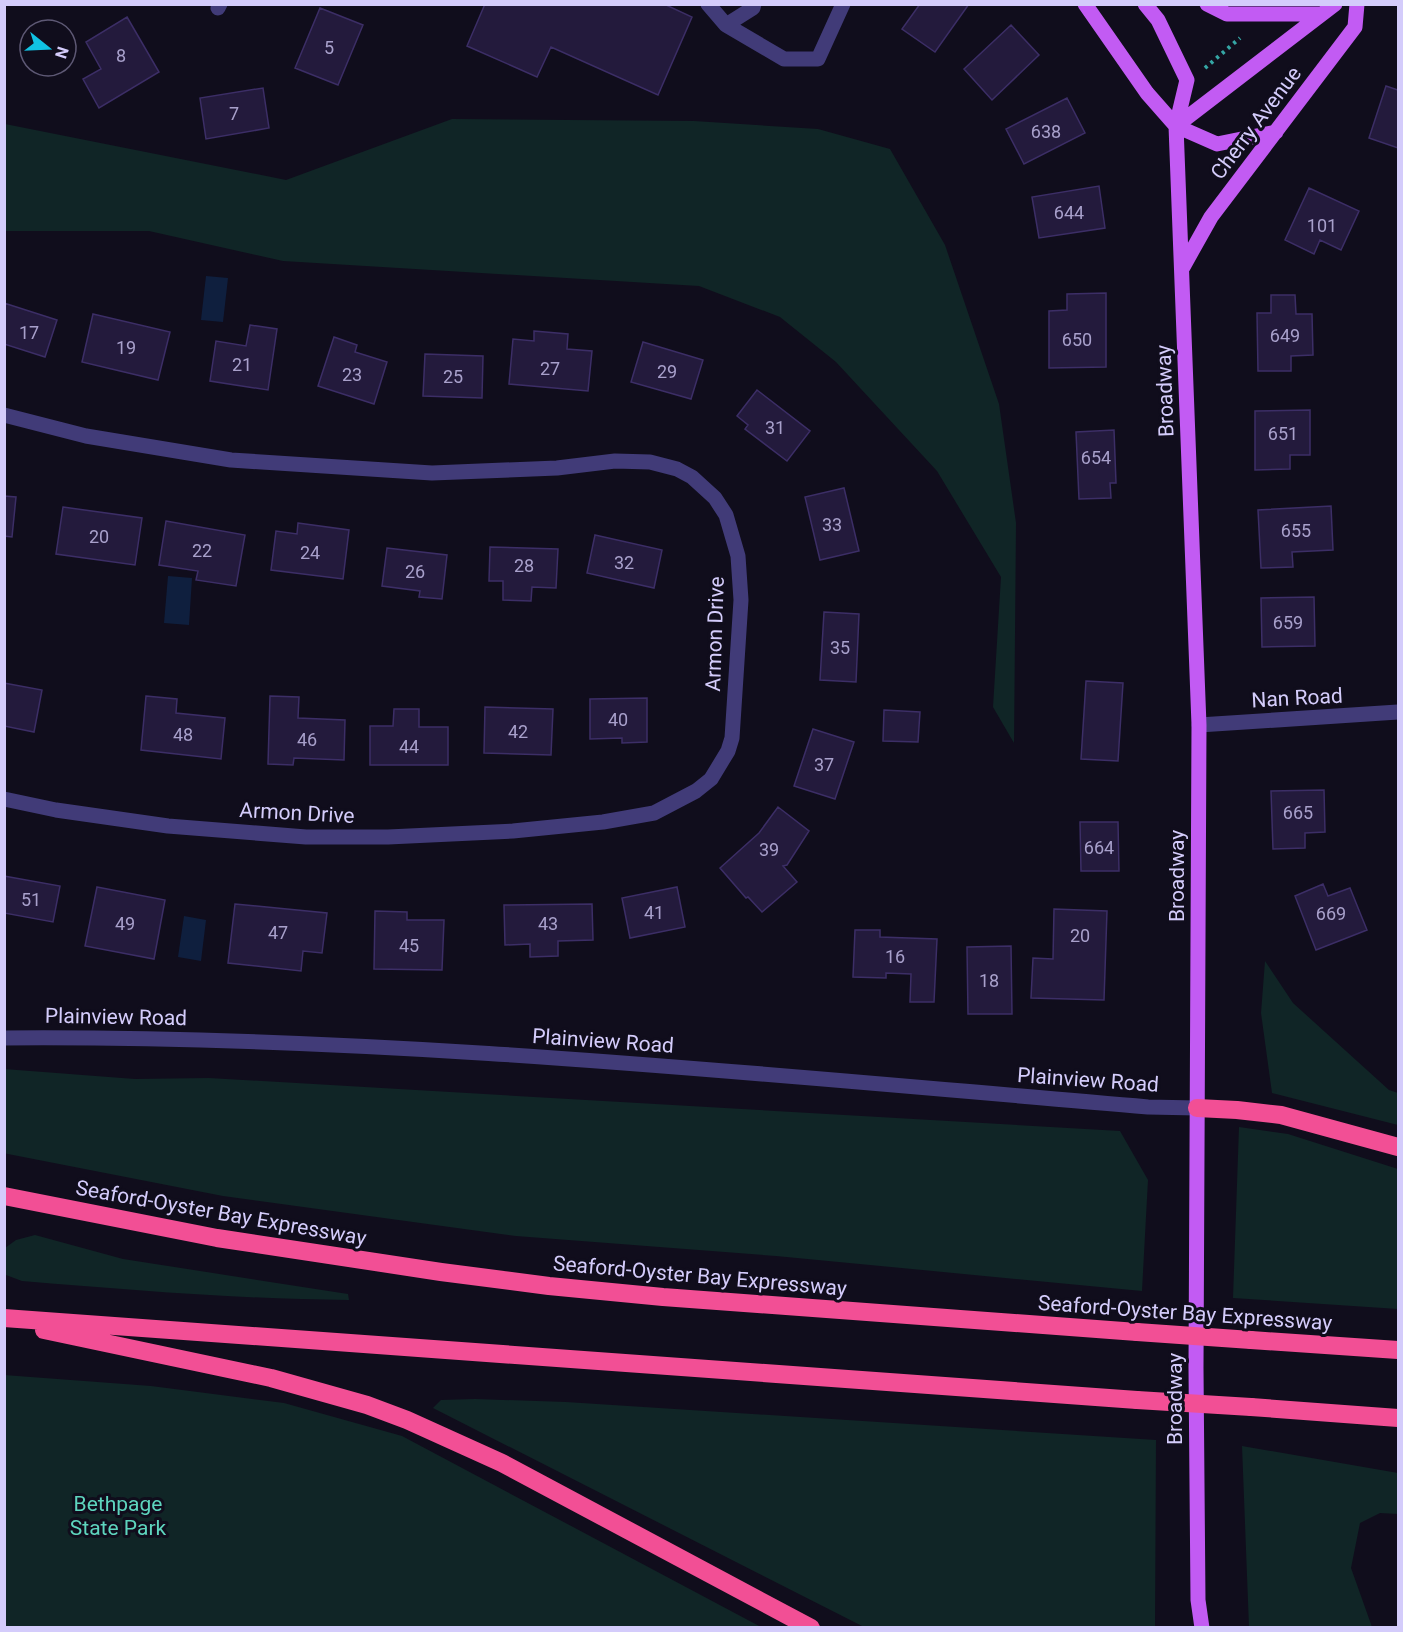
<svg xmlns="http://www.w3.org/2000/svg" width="1403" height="1632" viewBox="0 0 1403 1632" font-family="Roboto,sans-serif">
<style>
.green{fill:#102526}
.water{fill:#0f1f3e}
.building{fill:#231a3c;stroke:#3c2e66;stroke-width:1.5}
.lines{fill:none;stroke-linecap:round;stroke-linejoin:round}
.path{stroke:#35a6a5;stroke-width:4;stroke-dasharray:3 4.5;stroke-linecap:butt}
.minor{stroke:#413b78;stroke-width:15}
.major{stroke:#c25bf3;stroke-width:15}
.highway{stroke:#f24f95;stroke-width:18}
.highway-bridge{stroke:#f24f95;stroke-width:18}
.labels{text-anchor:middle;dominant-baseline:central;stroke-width:6;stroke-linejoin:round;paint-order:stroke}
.number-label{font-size:18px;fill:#a8a0cb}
.street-label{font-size:21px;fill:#d4ccfb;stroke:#100d1c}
.park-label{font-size:21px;fill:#5ed5be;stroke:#100d1c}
</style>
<rect width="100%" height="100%" fill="#100d1c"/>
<path class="green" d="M452,119L694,121L818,129L890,149L945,245L999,404L1016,523L1014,743L993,707L1001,577L937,471L836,362L780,317L699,286L283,261L149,231H5V124L286,180Z
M1265,961L1293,1003L1389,1090L1398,1093V1125L1272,1093L1261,1013Z
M4,1069L135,1079L209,1078L1120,1131L1148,1180L1142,1291L776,1256L516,1236L223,1196L8,1154L4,1153Z
M1239,1127L1288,1134L1398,1169V1309L1233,1298Z
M35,1235L123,1259L348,1294L349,1300C239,1299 131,1290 22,1281L6,1275L5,1248L16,1240Z
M4,1375L151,1386L284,1403L402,1436L761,1627H5Z
M475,1399L566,1402L1156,1440L1155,1627H864L433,1408L441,1400Z
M1242,1446L1398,1473V1514L1380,1513L1360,1523L1351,1568L1372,1627H1249Z"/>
<path class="water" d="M206,276L228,278L223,322L201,320Z
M168,576L192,578L189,625L164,623Z
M184,916L206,920L201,961L178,957Z"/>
<path class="building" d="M485,4H664L692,17L658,95L551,47L537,77L467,46Z
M920,4H969L935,52L902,29Z
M320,8L363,25L338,85L295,68Z
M127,17L159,72L99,108L83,79L101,69L86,42Z
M1011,25L1039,55L992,100L964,69Z
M1386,86L1398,90V148L1369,138Z
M263,88L269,128L206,139L200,98Z
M1067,98L1085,133L1024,164L1006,129Z
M1099,186L1105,228L1039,238L1032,197Z
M1309,188L1359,211L1341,250L1320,240L1314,254L1285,240Z
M1106,293V367L1049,368V311L1067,310V294Z
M1271,295H1295L1296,314H1312L1313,355L1291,356V371H1258L1257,313H1271Z
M4,303L57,320L45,357L4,344Z
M93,314L170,332L158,380L82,362Z
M250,325L277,329L268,390L210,381L216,341L246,346Z
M534,331L568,334L567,349L592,351L588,391L509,384L513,339L534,341Z
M334,337L357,345L355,352L387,362L374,404L318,386Z
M643,342L703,360L691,399L631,382Z
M425,354L483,356L482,398L423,396Z
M757,390L810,431L787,461L745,429L748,425L737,416Z
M1310,410V455H1290V469L1255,470V411Z
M1114,430L1116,483H1110L1111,498L1079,499L1076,432Z
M844,488L859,551L820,560L805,497Z
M4,496L16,497L12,537L4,536Z
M1331,506L1333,550L1292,552L1293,567L1261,568L1258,510Z
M63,507L142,518L135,565L56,554Z
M166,521L245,535L236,586L196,580L198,571L159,565Z
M298,523L349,530L343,579L271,570L276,531L297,534Z
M595,535L662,550L654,588L587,573Z
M490,547L558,549L556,588L532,587L531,601L503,600V581H489Z
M387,548L447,555L442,599L419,597L420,591L382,586Z
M1314,597L1315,646L1262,647L1261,598Z
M824,612L859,614L856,682L820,680Z
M1086,681L1123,683L1118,761L1081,759Z
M4,683L42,690L34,732L4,726Z
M146,696L177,699L176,713L225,718L221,759L141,750Z
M270,696L299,697L298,718L345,720L344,760L294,758L293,765L268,764Z
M647,698V742L622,743V738L590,739V699Z
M485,707L553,709L551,755L484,753Z
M394,709H419V727H448V765H370V726H393Z
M884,710L920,712L918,742L883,741Z
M813,729L854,742L835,799L794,786Z
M1324,790L1325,832L1305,833V848L1273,849L1271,791Z
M778,807L809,831L787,865L783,866L797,882L762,912L748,897L746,898L720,868L759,833Z
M1080,822H1118L1119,871H1081Z
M4,876L60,886L53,922L4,913Z
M1323,884L1328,896L1350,888L1367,930L1316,950L1295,896Z
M97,887L165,900L154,959L85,946Z
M677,887L685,927L630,938L622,898Z
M235,904L327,913L322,953L303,951L301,971L228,963Z
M592,904L593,940L558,941V956L530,957V944L505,945L504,905Z
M1054,909L1107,911L1104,1000L1031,998L1033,958L1053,959Z
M375,911L407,912V920H444L442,970L374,969Z
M855,930H880V937L937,939L934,1002H910L911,974L886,973V978L853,977Z
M1011,946L1012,1014H968L967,947Z"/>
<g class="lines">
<path class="path" d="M1205,68L1240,38"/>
<path class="minor" d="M708,4L726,25L784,59H818L843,4
M218,8L220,4
M726,25L753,8L754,4
M4,415L86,436L231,460L432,473L557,468L615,461L650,462L677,469L692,477L715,498L726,515L738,556L741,600L732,738L728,751L711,779L696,791L654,813L603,822L513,831L388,837H306L168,826L56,810L4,799
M1199,725L1398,712
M4,1038C386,1035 768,1075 1148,1107L1197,1108"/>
<path class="major" d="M1085,4L1147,93L1176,126L1217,144L1276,132
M1145,4L1158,20L1187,80L1176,126L1199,725L1196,1368L1198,1600L1202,1628
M1207,4L1227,14H1322
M1176,126L1335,4
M1183,267L1211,217L1355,27L1357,4"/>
<path class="highway" d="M1197,1108L1237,1110L1281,1115L1398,1147
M4,1196L217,1238L441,1272L549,1286L663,1297L1137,1332
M4,1318L1137,1400
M44,1330L271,1378L367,1405L407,1420L502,1463L811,1628
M1251,1340L1398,1350
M1251,1407L1398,1418"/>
<path class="highway-bridge" d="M1137,1332L1251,1340
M1137,1400L1251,1407"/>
</g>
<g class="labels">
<g class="number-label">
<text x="329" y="47">5</text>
<text x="121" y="55">8</text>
<text x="234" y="113">7</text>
<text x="1046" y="131">638</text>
<text x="1069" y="212">644</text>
<text x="1322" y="225">101</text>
<text x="29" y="332">17</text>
<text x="1285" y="335">649</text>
<text x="1077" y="339">650</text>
<text x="126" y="347">19</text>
<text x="242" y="364">21</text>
<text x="550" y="368">27</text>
<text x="667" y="371">29</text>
<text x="352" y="374">23</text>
<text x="453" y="376">25</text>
<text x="775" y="427">31</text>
<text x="1283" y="433">651</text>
<text x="1096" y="457">654</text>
<text x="832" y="524">33</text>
<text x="1296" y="530">655</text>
<text x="99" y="536">20</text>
<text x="202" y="550">22</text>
<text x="310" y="552">24</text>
<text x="624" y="562">32</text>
<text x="524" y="565">28</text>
<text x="415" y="571">26</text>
<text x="1288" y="622">659</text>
<text x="840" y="647">35</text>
<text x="618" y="719">40</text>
<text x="518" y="731">42</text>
<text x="183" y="734">48</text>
<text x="307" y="739">46</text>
<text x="409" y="746">44</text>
<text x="824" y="764">37</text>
<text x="1298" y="812">665</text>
<text x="1099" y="847">664</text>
<text x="769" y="849">39</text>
<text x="31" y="899">51</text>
<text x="654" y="912">41</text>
<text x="1331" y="913">669</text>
<text x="125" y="923">49</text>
<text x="548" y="923">43</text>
<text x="278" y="932">47</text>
<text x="1080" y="935">20</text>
<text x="409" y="945">45</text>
<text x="895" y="956">16</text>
<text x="989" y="980">18</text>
</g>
<g class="street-label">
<text transform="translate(1256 123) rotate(-53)">Cherry Avenue</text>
<text transform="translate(1165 391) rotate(-92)">Broadway</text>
<text transform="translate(715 634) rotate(-88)">Armon Drive</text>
<text transform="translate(1297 698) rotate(-3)">Nan Road</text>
<text transform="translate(297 813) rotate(3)">Armon Drive</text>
<text transform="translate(1177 876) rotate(-90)">Broadway</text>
<text transform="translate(116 1017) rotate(1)">Plainview Road</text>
<text transform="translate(603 1041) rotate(4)">Plainview Road</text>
<text transform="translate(1088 1080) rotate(4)">Plainview Road</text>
<text transform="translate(221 1213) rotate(10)">Seaford-Oyster Bay Expressway</text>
<text transform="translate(700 1276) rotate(5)">Seaford-Oyster Bay Expressway</text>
<text transform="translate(1185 1313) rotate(4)">Seaford-Oyster Bay Expressway</text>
<text transform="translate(1175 1399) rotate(-90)">Broadway</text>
</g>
<g class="park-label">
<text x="118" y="1504">Bethpage<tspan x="118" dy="24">State Park</tspan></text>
</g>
</g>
<rect width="1403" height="1632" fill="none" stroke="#d4ccfb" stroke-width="12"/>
<g transform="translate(48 48) rotate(108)"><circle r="28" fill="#100d1c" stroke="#5e5975" stroke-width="1.5"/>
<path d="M0-4.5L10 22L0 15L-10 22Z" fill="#10c2e3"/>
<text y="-9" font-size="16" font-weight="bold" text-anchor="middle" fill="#d4ccfb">N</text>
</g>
</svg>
